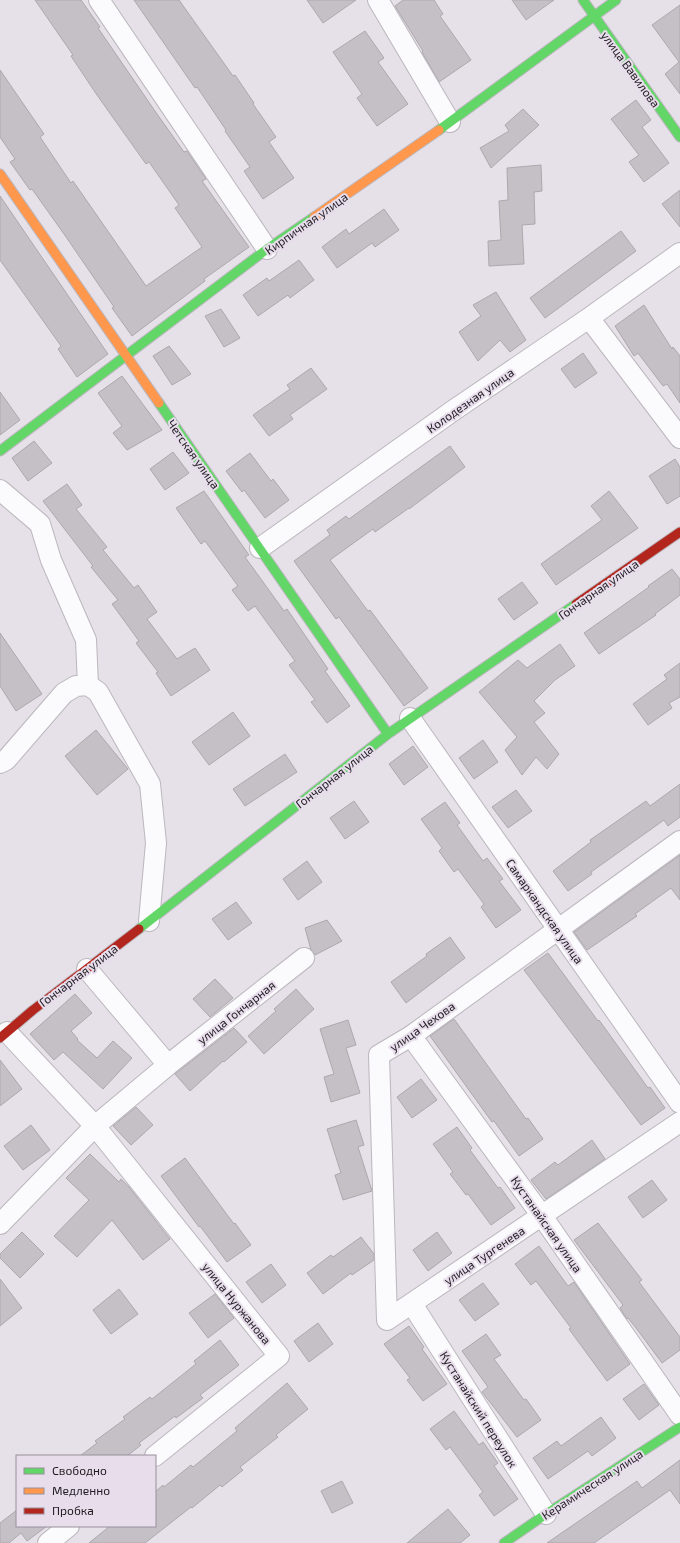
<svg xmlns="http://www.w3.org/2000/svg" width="680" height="1543" viewBox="0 0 680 1543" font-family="'Exo 2',sans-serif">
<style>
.building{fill:#c4c0c6;stroke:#aca8ae}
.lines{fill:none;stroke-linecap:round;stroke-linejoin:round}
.street-casing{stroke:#bbb7bd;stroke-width:22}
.fast-casing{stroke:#bbb7bd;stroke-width:11}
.slow-casing{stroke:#bbb7bd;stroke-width:11}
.jam-casing{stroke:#bbb7bd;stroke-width:11}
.street{stroke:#fbfafc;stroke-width:20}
.fast{stroke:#63d668;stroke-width:9}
.slow{stroke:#ff974d;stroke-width:9}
.jam{stroke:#b3261e;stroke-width:9}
.labels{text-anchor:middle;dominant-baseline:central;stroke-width:4;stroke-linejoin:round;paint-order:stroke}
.street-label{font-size:12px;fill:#201c21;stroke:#e7ddeb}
</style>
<rect width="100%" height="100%" fill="#e6e0e8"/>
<path class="building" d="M35,0H81L100,27L98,28L157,114L184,152L187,151L206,179L202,181L249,247L204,279L205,281L132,336L112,308L114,307L64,234L32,189L30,190L10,162L15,159L0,137V70L44,134L40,137L71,183L73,181L146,286L202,247L175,208L179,205L149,162L146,164L97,95L71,56L73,55Z
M134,0H179L233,76L235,75L254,103L253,104L276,137L269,142L294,178L263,199L244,171L250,167L225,131L226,130L197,87L195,88Z
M307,0H356L323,23Z
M403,0H434L443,14L440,16L471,60L439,82L422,52L423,51L395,6Z
M512,0H554L526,20Z
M680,5V94L665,74L679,62L652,25Z
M365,31L384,58L378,62L408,104L377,126L357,98L362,94L333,52Z
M636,100L651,120L642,127L669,163L644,182L629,162L639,155L611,119Z
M523,109L539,125L491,168L480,148L509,131L505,125Z
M541,165L542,191L534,192L535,224L522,225L524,264L489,266L488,241L501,240L499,201L508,200L507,168Z
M680,190V227L662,204Z
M0,196L108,354L77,377L58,349L61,346L0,260Z
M384,209L399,230L375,247L372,243L337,268L322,247L346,229L349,234Z
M621,231L636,251L545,318L530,298Z
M299,260L314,280L290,298L288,295L258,316L243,295L267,278L269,281Z
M496,292L526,340L510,352L500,340L478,361L459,332L481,316L473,305Z
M644,305L672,349L673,347L680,356V403L667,384L663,386L638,353L634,356L615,326Z
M221,309L240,338L224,347L205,316Z
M169,346L191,374L172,385L153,356Z
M583,353L597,373L575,388L561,369Z
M311,368L327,389L290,415L293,419L269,436L253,415L290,389L287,385Z
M122,376L162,430L127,450L113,433L122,426L98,393Z
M0,392L20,420L0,435Z
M34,441L52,463L28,481L12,458Z
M450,446L465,467L409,509V508L375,532L373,529L330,560L368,611L370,610L428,688L404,706L339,617L336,619L294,561L330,535L327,530L346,516L349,519Z
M173,452L189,473L165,490L150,469Z
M250,453L271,481L273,479L289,500L265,518L244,490L242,492L226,471Z
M675,459L680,467V496L667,504L649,476Z
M67,484L82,505L76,509L107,547L103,550L134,588L138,585L157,612L147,619L177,659L195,648L210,670L171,696L156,673L158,672L136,643L139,641L112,604L118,600L91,567L93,566L43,501Z
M204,491L249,555L245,557L284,611L287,609L328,669L325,671L350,706L327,723L311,702L315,700L289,665L295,661L255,606L248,611L232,590L238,586L205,541L201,544L176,508Z
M609,491L638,528L556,585L541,564L602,520L591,506Z
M672,569L680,579V595L655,614L656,615L599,654L584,633L649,587L648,586Z
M522,582L538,603L514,620L498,599Z
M0,633L42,694L16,711L0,686Z
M560,644L575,666L555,680L534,701L545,713L534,722L559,754L547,769L536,757L522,775L505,750L517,737L479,692L518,660L527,668Z
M680,663V697L669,703L672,708L648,725L633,704L667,679L664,675Z
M233,712L250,736L209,765L192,742Z
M96,730L128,769L97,795L65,756Z
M483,740L498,762L474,779L459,758Z
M413,746L428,767L404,785L389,764Z
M285,754L297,772L245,806L233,789Z
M680,784V817L668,826L664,820L591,872L592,874L568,891L553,871L591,842L590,840L646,801L650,806Z
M516,790L532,811L508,828L492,807Z
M354,801L369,822L345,839L330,818Z
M445,802L460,823L457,825L483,861L487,858L503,879L499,881L521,910L496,928L481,907L484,904L458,869L454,872L439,851L442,848L421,819Z
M680,855V900L671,888L635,914L637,916L587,950L574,932Z
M307,861L322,882L298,900L283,879Z
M236,902L252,923L228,940L212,919Z
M327,920L342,941L315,955L311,950L305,928Z
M450,937L465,958L406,1003L391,982L427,956L426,954Z
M548,953L598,1021L599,1020L648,1088L650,1087L665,1108L641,1125L524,970Z
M215,979L233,998L210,1017L193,999Z
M296,989L314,1009L264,1054L248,1036L276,1011L274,1009Z
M75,994L92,1013L71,1031L78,1039L77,1040L97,1058L113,1041L132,1058L103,1089L63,1052L54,1060L30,1034Z
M454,1019L526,1119L528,1118L543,1139L519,1156L494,1121L492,1122L430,1036Z
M348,1020L356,1045L346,1048L360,1093L331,1102L324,1077L334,1074L320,1029Z
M234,1028L247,1042L224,1062L223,1061L190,1091L175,1074Z
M0,1060L22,1089L0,1106Z
M421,1079L437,1100L412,1118L397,1097Z
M136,1107L153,1125L131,1145L113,1126Z
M356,1120L364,1145L358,1147L372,1191L343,1200L335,1175L341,1173L327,1129Z
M31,1125L50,1150L23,1170L4,1146Z
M457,1127L472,1148L470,1150L498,1188L500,1187L515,1208L491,1225L468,1194L466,1195L450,1174L453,1172L433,1144Z
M592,1140L605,1159L546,1199L531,1180L555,1162L558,1165Z
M90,1154L119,1182L121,1179L129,1187L170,1239L143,1260L112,1220L77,1257L54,1236L89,1200L66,1178Z
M185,1158L234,1224L235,1223L251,1245L227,1262L200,1226L199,1227L161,1176Z
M652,1180L667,1200L643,1218L628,1197Z
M598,1223L642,1280L639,1282L680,1337V1350L662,1363L636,1328L628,1318L627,1319L620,1308L623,1305L574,1240Z
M22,1232L44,1254L20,1278L0,1258V1254Z
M437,1232L452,1253L428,1271L413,1250Z
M361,1237L374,1254V1260L352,1275L351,1273L323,1294L307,1273L331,1255L333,1257Z
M539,1246L568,1286L574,1282L630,1364L607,1381L569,1329L571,1328L536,1281L531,1285L515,1264Z
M271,1264L286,1285L262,1303L246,1282Z
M0,1279L22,1308L0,1326Z
M483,1283L499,1304L475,1321L459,1300Z
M119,1289L138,1314L111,1334L93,1310Z
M215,1294L234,1318L208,1338L189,1313Z
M318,1323L333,1344L309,1362L294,1341Z
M409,1326L424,1347L422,1349L447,1384L423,1401L407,1380L410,1378L384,1344Z
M486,1334L501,1355L494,1359L524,1400L526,1399L541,1420L517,1437L482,1392L488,1387L462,1351Z
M220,1340L239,1365L200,1395L203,1398L176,1418L175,1416L139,1443L141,1445L127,1456H80L97,1443L95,1441L125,1419L123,1417L150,1397L152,1399L196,1364L194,1361Z
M287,1383L308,1409L276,1435L278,1437L240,1467L243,1470L222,1487L220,1485L192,1508L191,1507L145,1543H89L110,1526H155V1492L163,1485L164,1487L191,1465L193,1467L237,1431L235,1428Z
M644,1384L659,1405L639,1420L623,1399Z
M454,1411L479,1445L483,1442L498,1463L494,1466L518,1499L494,1516L479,1495L483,1492L450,1447L446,1450L430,1429Z
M601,1417L616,1438L592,1456L588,1451L548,1479L533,1458L557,1441L561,1446Z
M680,1460V1504L670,1490L594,1543H547L637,1481L642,1488Z
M342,1481L353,1503L332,1513L321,1491Z
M448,1509L470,1535L460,1543H407Z
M17,1510V1526H47L27,1541L21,1533L9,1543H0V1523Z"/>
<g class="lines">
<defs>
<path id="street" d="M99,0L267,249
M378,0L450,122
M589,318L680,438
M0,490L40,524L51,560L86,640L88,685
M260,548L454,410L589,318L680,253
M410,718L680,1103
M0,763L6,760L64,693L76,686L88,685L98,692L150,784L156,843L149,921
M87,969L168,1065
M7,1032L95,1126L279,1356L155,1456
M411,1036L542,1216L680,1415
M0,1224L95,1126L168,1065L304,958
M412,1304L546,1514
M387,1320L379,1055L411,1036L680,841
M387,1320L680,1122
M48,1543L69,1526"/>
<path id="fast" d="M583,0L680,137
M439,130L616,0
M159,403L388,734
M0,451L267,249L314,217
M139,929L388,734L576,604
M504,1543L546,1514L680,1427"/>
<path id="slow" d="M0,174L159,403
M314,217L439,130"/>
<path id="jam" d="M576,604L680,532
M0,1038L33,1010L139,929"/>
</defs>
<use href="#street" class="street-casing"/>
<use href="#fast" class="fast-casing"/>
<use href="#slow" class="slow-casing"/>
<use href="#jam" class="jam-casing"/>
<use href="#street" class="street"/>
<use href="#fast" class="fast"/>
<use href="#slow" class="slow"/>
<use href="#jam" class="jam"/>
</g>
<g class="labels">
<g class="street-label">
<text transform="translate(631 69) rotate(54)">улица Вавилова</text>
<text transform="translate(306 223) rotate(-35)">Кирпичная улица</text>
<text transform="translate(470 400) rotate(-35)">Колодезная улица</text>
<text transform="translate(194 454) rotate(55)">Четская улица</text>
<text transform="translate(598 589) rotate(-35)">Гончарная улица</text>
<text transform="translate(334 776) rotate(-38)">Гончарная улица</text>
<text transform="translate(545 911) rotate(55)">Самаркандская улица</text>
<text transform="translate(78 975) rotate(-37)">Гончарная улица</text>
<text transform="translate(236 1012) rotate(-38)">улица Гончарная</text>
<text transform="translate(422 1026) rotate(-35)">улица Чехова</text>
<text transform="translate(547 1224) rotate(55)">Кустанайская улица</text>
<text transform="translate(484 1255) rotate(-34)">улица Тургенева</text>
<text transform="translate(237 1303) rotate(51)">улица Нуржанова</text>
<text transform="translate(479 1409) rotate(58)">Кустанайский переулок</text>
<text transform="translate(592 1484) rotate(-33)">Керамическая улица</text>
</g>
</g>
<rect x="16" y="1455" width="140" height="72" fill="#e7ddeb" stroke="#97909a"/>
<rect x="24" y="1468" width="20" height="6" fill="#63d668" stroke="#97909a"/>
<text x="52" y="1475" font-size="12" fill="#201c21">Свободно</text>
<rect x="24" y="1488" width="20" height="6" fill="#ff974d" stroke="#97909a"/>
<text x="52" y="1495" font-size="12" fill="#201c21">Медленно</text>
<rect x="24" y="1508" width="20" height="6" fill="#b3261e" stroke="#97909a"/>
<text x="52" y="1515" font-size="12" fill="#201c21">Пробка</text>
</svg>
